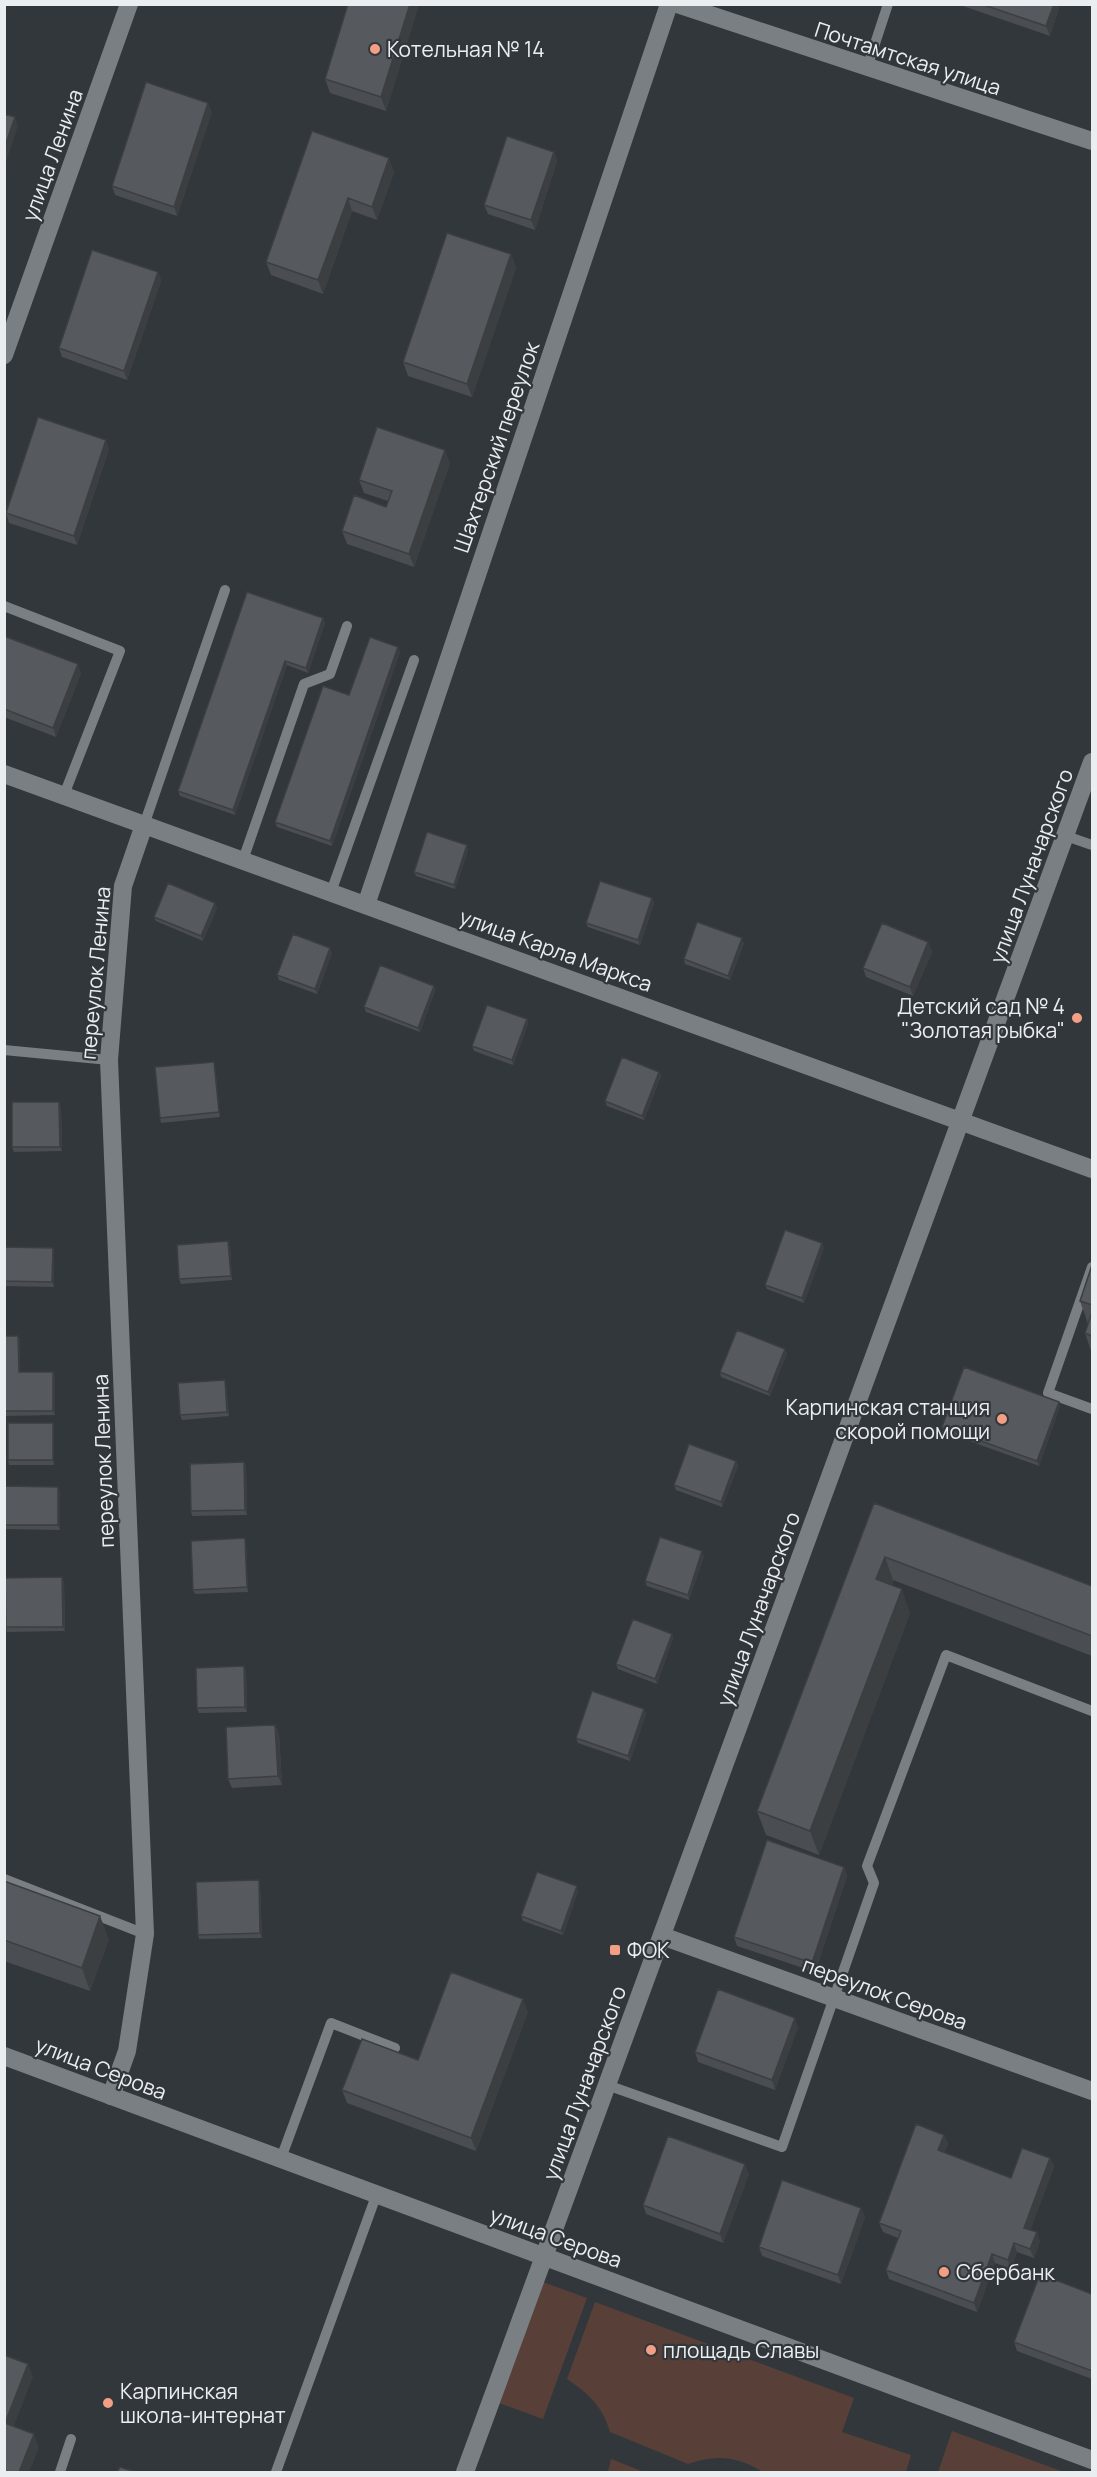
<svg xmlns="http://www.w3.org/2000/svg" width="1097" height="2477" viewBox="0 0 1097 2477" font-family="Manrope,sans-serif">
<style>
.green{fill:#584038}
.lines{fill:none;stroke-linecap:round;stroke-linejoin:round}
.lane{stroke:#7a7f83;stroke-width:10}
.street{stroke:#7a7f83;stroke-width:18}
.secondary{stroke:#7a7f83;stroke-width:18}
.wall{fill:#4a4d52}
.shaded-wall{fill:#3c3f42}
.building{fill:#565a5f;stroke:#3c3f42;stroke-width:1.5}
.poi-dot{fill:#f39f85;stroke:#32373b;stroke-width:2}
.labels{text-anchor:middle;dominant-baseline:central;stroke-width:4.5;stroke-linejoin:round;paint-order:stroke}
.poi-label{font-size:21px;fill:#ebeef1;stroke:#32373b;text-anchor:start}
.street-label{font-size:21px;fill:#ebeef1;stroke:#32373b}
</style>
<rect width="100%" height="100%" fill="#32373b"/>
<path class="green" d="M540,2281L587,2298L543,2419L496,2402Z
M595,2302L854,2398L842,2432L911,2455L906,2472H763C738,2456 715,2454 688,2464L610,2432C603,2407 589,2394 567,2379Z
M952,2431L1064,2472H938Z
M611,2459L644,2472H608Z"/>
<g class="lines">
<path class="lane" d="M867,68L888,4
M4,606L120,651L64,795
M144,825L225,590
M1066,836L1092,845
M243,860L304,684L330,674L347,626
M331,892L414,660
M4,1050L109,1060
M1092,1267L1048,1393L1092,1409
M4,1879L145,1934
M607,2085L782,2147L874,1883L867,1866L946,1655L1092,1711
M280,2161L331,2023L395,2048
M60,2472L71,2439
M276,2472L376,2196"/>
<path class="street" d="M4,774L1092,1169
M366,905L669,4
M662,1936L1092,2091
M111,2096L127,2051L145,1934L109,1060L123,886L144,825"/>
<path class="secondary" d="M677,4L1092,141
M4,355L129,4
M4,2056L1092,2460
M465,2472L1092,762"/>
</g>
<path class="wall" d="M348,4H419L386,111L330,93L325,79Z
M957,4H1060L1050,36Z
M212,112L177,216L115,195L112,186Z
M312,131L394,172L377,220L352,211L323,294L271,275L266,262Z
M554,152L557,161L535,230L488,214L484,205Z
M511,254L516,268L472,397L408,376L403,362Z
M158,272L161,281L127,380L62,357L59,348Z
M109,449L77,545L9,523L6,513Z
M450,463L414,567L347,544L342,531L386,507L388,501L364,493L359,480Z
M247,592L323,618L325,623L308,673L287,665L235,815L180,796L178,791Z
M4,636L81,673L56,737L4,717Z
M400,652L332,846L277,827L275,822L349,695Z
M468,850L455,889L416,876L414,872Z
M652,898L654,903L640,945L588,927L586,923Z
M217,908L203,941L156,921L154,917Z
M928,942L932,952L913,996L866,977L863,968Z
M744,943L730,980L685,964L684,959Z
M332,953L317,994L279,980L277,975Z
M434,986L435,991L420,1032L366,1012L364,1007Z
M527,1019L528,1024L513,1065L474,1051L472,1046Z
M214,1062L215,1066L220,1117L161,1123L160,1118Z
M659,1072L661,1076L644,1120L607,1106L605,1101Z
M61,1106L62,1151L14,1152L12,1147Z
M230,1245L232,1280L181,1284L179,1279Z
M4,1247L53,1248L54,1253V1287L5,1286Z
M824,1248L804,1303L767,1289L765,1285Z
M1092,1265V1354L1085,1333L1088,1324L1080,1301Z
M4,1336H18L20,1340V1372H53L55,1377V1415L4,1416Z
M785,1349L787,1354L770,1396L721,1377L720,1372Z
M225,1380L226,1385L229,1416L182,1420L180,1415Z
M1060,1406L1039,1466L944,1432L942,1427Z
M54,1427V1465H9L8,1460Z
M736,1461L738,1466L722,1507L676,1490L674,1485Z
M244,1462L246,1467L247,1515L192,1516L191,1511Z
M4,1486L60,1491V1530L4,1529Z
M874,1503L1092,1586V1656L893,1580L892,1585L910,1613L819,1855L766,1835L757,1811Z
M246,1543L248,1592L195,1594L193,1590Z
M704,1556L689,1600L647,1586L645,1581Z
M64,1582L65,1631L7,1632L6,1627Z
M673,1638L657,1684L618,1669L616,1664Z
M246,1671L247,1712L199,1713L197,1708Z
M644,1709L646,1714L630,1761L578,1743L576,1738Z
M275,1725L279,1734L282,1785L232,1788L228,1779Z
M844,1867L847,1876L815,1972L737,1946L734,1937Z
M4,1881L109,1939L90,1991L4,1961Z
M260,1885L262,1938L199,1939L198,1935Z
M578,1891L563,1935L523,1921L521,1916Z
M528,2012L476,2151L347,2103L342,2090L418,2060Z
M798,2027L775,2090L698,2062L695,2052Z
M944,2135L948,2144L944,2153L1011,2178L1050,2158L1054,2167L1030,2230L1040,2241L1034,2258L1017,2252L1011,2269L995,2263L977,2312L889,2279L886,2270L898,2238L883,2232L879,2223Z
M749,2174L723,2243L646,2214L643,2205Z
M861,2208L865,2217L841,2284L762,2256L759,2247Z
M1092,2294V2379L1017,2351L1014,2342Z"/>
<path class="shaded-wall" d="M410,4H419L386,111L381,97Z
M1054,4H1060L1050,36L1046,26Z
M208,103L212,112L177,216L174,207Z
M15,117L18,126L4,168V149Z
M554,152L557,161L535,230L531,220Z
M389,158L394,172L377,220L372,207Z
M348,198L352,211L323,294L318,280Z
M511,254L516,268L472,397L467,384Z
M158,272L161,281L127,380L124,371Z
M106,440L109,449L77,545L74,536Z
M445,450L450,463L414,567L409,554Z
M323,618L325,623L308,673L306,668Z
M398,647L400,652L332,846L330,841Z
M285,661L287,665L235,815L233,810Z
M78,664L81,673L56,737L53,728Z
M467,845L468,850L455,889L454,885Z
M652,898L654,903L640,945L638,940Z
M215,903L217,908L203,941L201,936Z
M742,938L744,943L730,980L728,976Z
M928,942L932,952L913,996L910,987Z
M330,948L332,953L317,994L315,989Z
M434,986L435,991L420,1032L418,1028Z
M527,1019L528,1024L513,1065L512,1060Z
M214,1062L215,1066L220,1117L219,1112Z
M659,1072L661,1076L644,1120L642,1116Z
M59,1102L61,1106L62,1151L60,1147Z
M228,1241L230,1245L232,1280L231,1276Z
M822,1243L824,1248L804,1303L802,1298Z
M53,1248L54,1253V1287L52,1282Z
M18,1336L20,1340V1377L19,1372Z
M785,1349L787,1354L770,1396L768,1392Z
M53,1372L55,1377V1415L53,1411Z
M225,1380L226,1385L229,1416L227,1412Z
M1059,1402L1060,1406L1039,1466L1037,1461Z
M53,1423L54,1427V1465L53,1460Z
M736,1461L738,1466L722,1507L721,1502Z
M244,1462L246,1467L247,1515L245,1510Z
M58,1487L60,1491V1530L58,1525Z
M245,1538L246,1543L248,1592L247,1587Z
M702,1551L704,1556L689,1600L688,1595Z
M885,1557L893,1580L885,1603L876,1579Z
M62,1577L64,1582L65,1631L63,1627Z
M902,1589L910,1613L819,1855L810,1831Z
M672,1634L673,1638L657,1684L655,1679Z
M244,1666L246,1671L247,1712L245,1707Z
M644,1709L646,1714L630,1761L628,1756Z
M275,1725L279,1734L282,1785L278,1776Z
M844,1867L847,1876L815,1972L812,1963Z
M259,1880L260,1885L262,1938L260,1933Z
M577,1886L578,1891L563,1935L561,1931Z
M100,1916L109,1939L90,1991L82,1968Z
M523,1999L528,2012L476,2151L471,2138Z
M795,2018L798,2027L775,2090L772,2080Z
M944,2135L948,2144L942,2159L938,2150Z
M1050,2158L1054,2167L1028,2237L1024,2228Z
M745,2164L749,2174L723,2243L720,2234Z
M861,2208L865,2217L841,2284L838,2275Z
M1037,2232L1040,2241L1034,2258L1030,2249Z
M1014,2243L1017,2252L1011,2269L1008,2260Z
M992,2254L995,2263L977,2312L974,2303Z
M28,2364L33,2377L10,2436L5,2423Z
M34,2434L39,2448L29,2472H19Z"/>
<path class="building" d="M348,4H410L381,97L325,79Z
M981,4H1054L1046,26Z
M146,82L208,103L174,207L112,186Z
M4,114L15,117L4,149Z
M312,131L389,158L372,207L348,198L318,280L266,262Z
M507,136L554,152L531,220L484,205Z
M447,233L511,254L467,384L403,362Z
M92,250L158,272L124,371L59,348Z
M38,417L106,440L74,536L6,513Z
M377,427L445,450L409,554L342,531L354,495L386,507L392,491L359,480Z
M247,592L323,618L306,668L285,661L233,810L178,791Z
M4,636L78,664L53,728L4,709Z
M370,637L398,647L330,841L275,822L323,686L349,695Z
M427,832L467,845L454,885L414,872Z
M600,881L652,898L638,940L586,923Z
M168,883L215,903L201,936L154,917Z
M697,922L742,938L728,976L684,959Z
M882,923L928,942L910,987L863,968Z
M293,934L330,948L315,989L277,975Z
M380,965L434,986L418,1028L364,1007Z
M487,1005L527,1019L512,1060L472,1046Z
M622,1057L659,1072L642,1116L605,1101Z
M214,1062L219,1112L160,1118L155,1067Z
M12,1102H59L60,1147H12Z
M785,1230L822,1243L802,1298L765,1285Z
M228,1241L231,1276L179,1279L177,1245Z
M4,1247L53,1248L52,1282L4,1281Z
M1092,1265V1305L1080,1301Z
M1092,1312V1336L1085,1333Z
M737,1330L785,1349L768,1392L720,1372Z
M4,1336H18L19,1372H53V1411H4Z
M964,1367L1059,1402L1037,1461L942,1427Z
M225,1380L227,1412L180,1415L178,1383Z
M8,1423H53V1460H8Z
M689,1444L736,1461L721,1502L674,1485Z
M244,1462L245,1510L191,1511L190,1464Z
M4,1486L58,1487V1525H4Z
M874,1503L1092,1586V1636L885,1557L876,1579L902,1589L810,1831L757,1811Z
M660,1537L702,1551L688,1595L645,1581Z
M245,1538L247,1587L193,1590L191,1541Z
M62,1577L63,1627H6L5,1578Z
M633,1619L672,1634L655,1679L616,1664Z
M244,1666L245,1707L197,1708L196,1668Z
M592,1691L644,1709L628,1756L576,1738Z
M275,1725L278,1776L228,1779L226,1727Z
M767,1840L844,1867L812,1963L734,1937Z
M537,1872L577,1886L561,1931L521,1916Z
M259,1880L260,1933L198,1935L196,1882Z
M4,1881L100,1916L82,1968L4,1940Z
M451,1972L523,1999L471,2138L342,2090L362,2039L418,2060Z
M718,1989L795,2018L772,2080L695,2052Z
M916,2124L944,2135L938,2150L1011,2178L1022,2148L1050,2158L1024,2228L1037,2232L1030,2249L1014,2243L1008,2260L992,2254L974,2303L886,2270L901,2231L879,2223Z
M668,2136L745,2164L720,2234L643,2205Z
M782,2180L861,2208L838,2275L759,2247Z
M1040,2274L1092,2294V2371L1014,2342Z
M4,2355L28,2364L5,2423L34,2434L19,2472H4Z
M120,2467L135,2472H117Z"/>
<g class="poi-dot">
<circle cx="375" cy="49" r="6"/>
<circle cx="1077" cy="1018" r="6"/>
<circle cx="1002" cy="1419" r="6"/>
<rect x="609" y="1944" width="12" height="12" rx="3"/>
<circle cx="944" cy="2272" r="6"/>
<circle cx="651" cy="2350" r="6"/>
<circle cx="108" cy="2403" r="6"/>
</g>
<g class="labels">
<g class="poi-label">
<text x="387" y="49">Котельная № 14</text>
<text x="1065" y="1006" text-anchor="end">Детский сад № 4<tspan x="1065" dy="24">"Золотая рыбка"</tspan></text>
<text x="990" y="1407" text-anchor="end">Карпинская станция<tspan x="990" dy="24">скорой помощи</tspan></text>
<text x="627" y="1950">ФОК</text>
<text x="956" y="2272">Сбербанк</text>
<text x="663" y="2350">площадь Славы</text>
<text x="120" y="2391">Карпинская<tspan x="120" dy="24">школа-интернат</tspan></text>
</g>
<g class="street-label">
<text transform="translate(908 58) rotate(18)">Почтамтская улица</text>
<text transform="translate(52 155) rotate(-70)">улица Ленина</text>
<text transform="translate(496 447) rotate(-71)">Шахтерский переулок</text>
<text transform="translate(1031 866) rotate(-70)">улица Луначарского</text>
<text transform="translate(556 950) rotate(20)">улица Карла Маркса</text>
<text transform="translate(95 973) rotate(-85)">переулок Ленина</text>
<text transform="translate(103 1461) rotate(-92)">переулок Ленина</text>
<text transform="translate(758 1609) rotate(-70)">улица Луначарского</text>
<text transform="translate(885 1993) rotate(20)">переулок Серова</text>
<text transform="translate(101 2068) rotate(21)">улица Серова</text>
<text transform="translate(584 2083) rotate(-70)">улица Луначарского</text>
<text transform="translate(556 2237) rotate(20)">улица Серова</text>
</g>
</g>
<rect width="1097" height="2477" fill="none" stroke="#ebeef1" stroke-width="12"/>
</svg>
